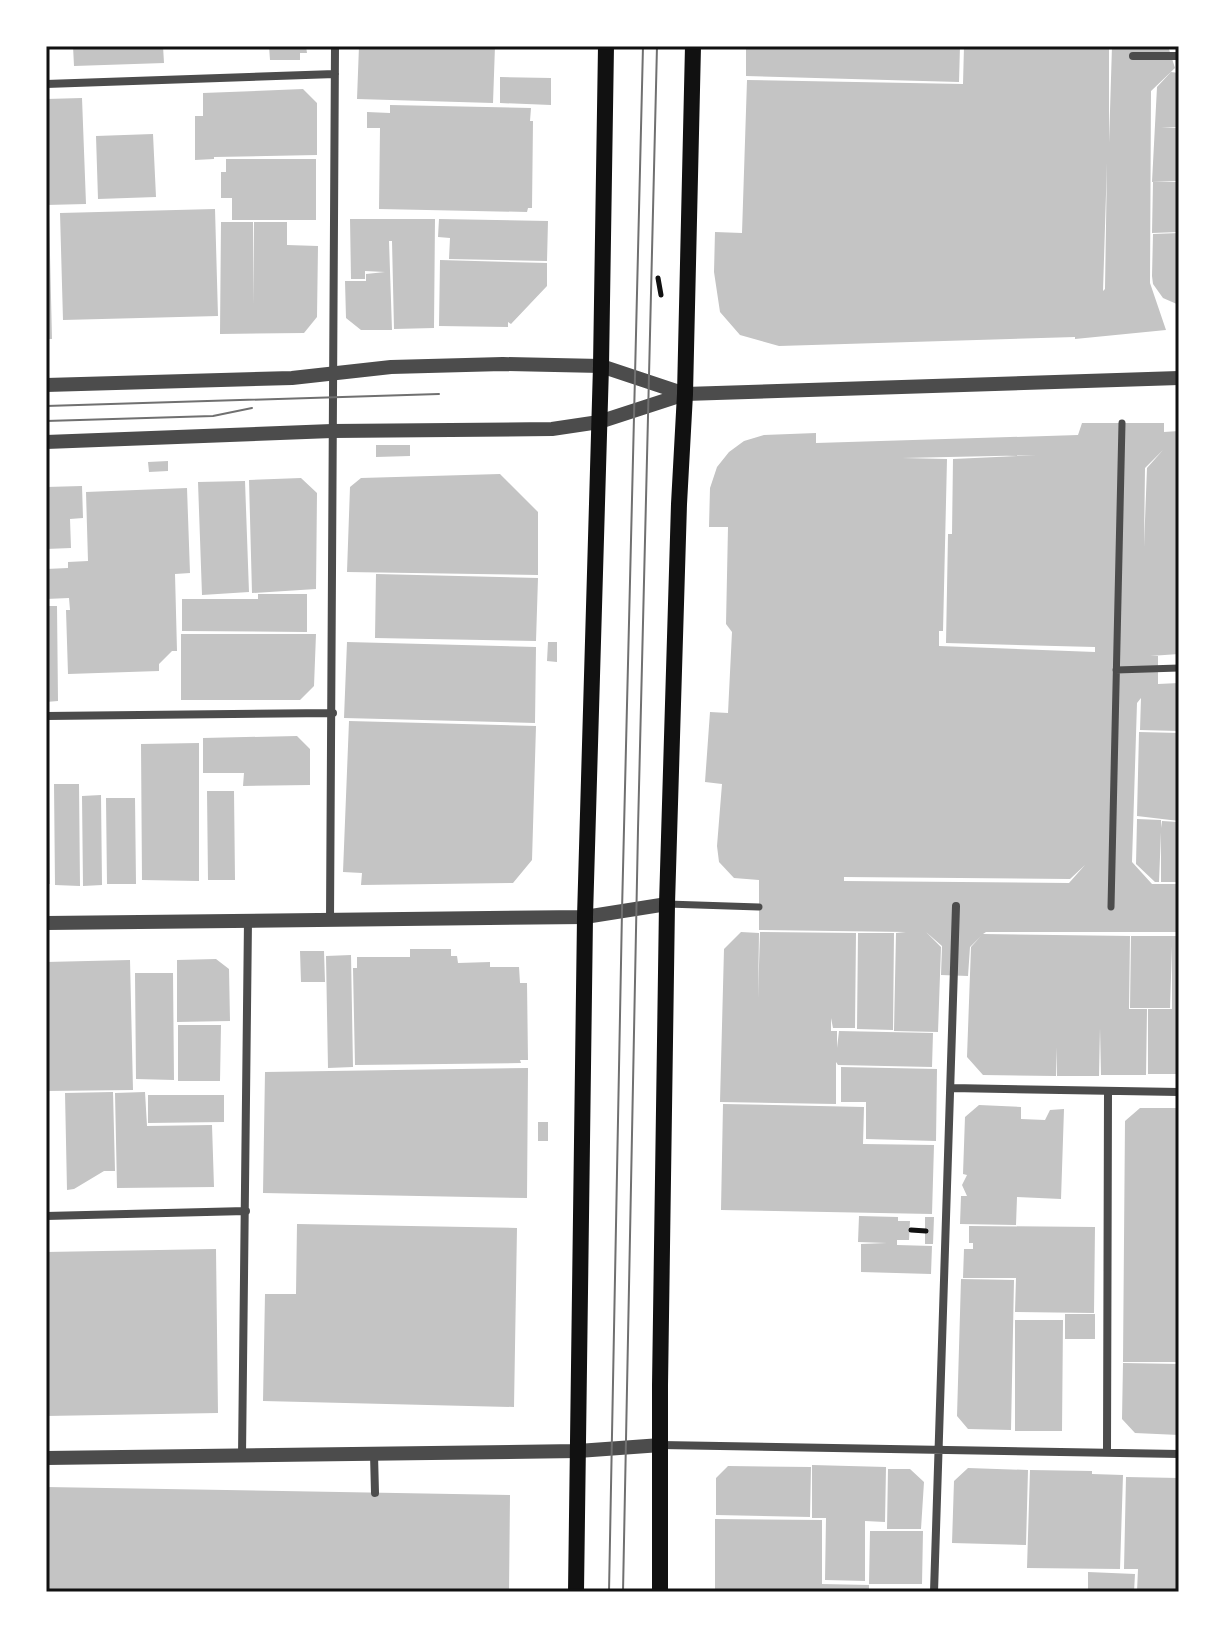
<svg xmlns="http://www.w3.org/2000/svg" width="1225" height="1638" viewBox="0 0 1225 1638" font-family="'Alegreya Sans',sans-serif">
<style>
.building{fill:#c4c4c4;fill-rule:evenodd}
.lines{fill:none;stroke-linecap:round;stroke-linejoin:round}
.path{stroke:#111;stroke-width:5}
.pedestrian{stroke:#4c4c4c;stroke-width:7}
.minor{stroke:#4c4c4c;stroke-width:8}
.tertiary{stroke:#4c4c4c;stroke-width:14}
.secondary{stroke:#111;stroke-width:16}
.tram{stroke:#707070;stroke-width:2}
.neatline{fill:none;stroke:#111;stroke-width:3}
</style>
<rect width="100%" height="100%" fill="#fff"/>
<path class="building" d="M73,46H163L164,63L74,66Z
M269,46H306L307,53H300V60H270Z
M359,46H495L493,103L357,99Z
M746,46H960L959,82L746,76Z
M964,46H1109V143L1112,46H1168L1175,68L1151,91L1150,283L1166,330L1075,339V337L779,346L740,335L720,312L714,272L715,232L742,233L747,80L963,84ZM1107,162L1105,289L1103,291Z
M1171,72L1179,73V127L1161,128H1179V181L1152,182L1157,87Z
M500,77L551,78V105L500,103Z
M303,89L317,103V155L214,157V159L195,160V116H203V93Z
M82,98L86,204L46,205V99Z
M390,105L531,108L530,121H533L532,208H528L527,212L379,209L380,128H367V112L390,113Z
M153,134L156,197L98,199L96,136Z
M226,159H316V220H232V198H221V172H226Z
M1153,182H1179V232L1152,233Z
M215,209L218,316L63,320L60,213Z
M46,213H49L52,339H46Z
M350,219H435L434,328L394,329L392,241H389L392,330H361L346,318L345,281H366V274L385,272L365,271V279H351Z
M439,219L548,221L547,261L449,259L450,238L438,237Z
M221,222H253V306L254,222H287V245L318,246L317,317L304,333L220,334Z
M1179,233V305L1163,298L1153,284L1152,276L1153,234Z
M440,260L547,263V286L511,324L508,322V327L439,326Z
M1082,423H1164V432L1179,431V654L1150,656H1158V684L1179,683V731L1140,730L1141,698L1137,703L1132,862L1152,884H1179V932H986L983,934L1130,936L1129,1009H1147L1146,1075H1101L1100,1028L1099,1076H1057V1047L1056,1076L983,1075L967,1057L971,947L981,936L970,947L968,976L941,975L942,946L926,932L941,947L938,1032L894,1031L896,933L906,932L759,930V880L734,878L719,862L717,846L722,784L705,782L710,712L728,713L732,632L726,624L728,527H709L710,488L717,467L729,452L744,441L764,435L816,433V443L1078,435ZM1163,450L1147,468L1144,547L1145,468ZM1037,455L953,459L952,534H948L946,643L1095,647V652L939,646V631H943L947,459L902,458ZM1085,865L1069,883L844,881V877L1070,879Z
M376,445H410V456L376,457Z
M168,461V471L149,472L148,462Z
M500,474L538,512V575L347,572L350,487L361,478Z
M301,478L317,493L316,589L252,593L249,480Z
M245,481L249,592L202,595L198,482Z
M82,486L83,518L70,519L71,548L46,549V487Z
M187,488L190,573L175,574L177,651H172L159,664V671L68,674L66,610H70L69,598L46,599V569L68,568V562L88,561L86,492Z
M376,574L538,578L536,641L375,638Z
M258,594H307V632L182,631V599H258Z
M46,606H57L58,701L46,702Z
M181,634H316L314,686L300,700H181Z
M347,642L536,647L535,723L344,718Z
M548,642H557V662L547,661Z
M349,721L536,726L532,860L513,883L361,885L362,873L343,872Z
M1139,732L1179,733V821L1137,816Z
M297,736L310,749V785L243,786L244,773H203V738Z
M199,743V881L142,880L141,744Z
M54,784H79L80,886L55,885Z
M207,791H234L235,880H208Z
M46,794H49L50,884H46Z
M101,795L102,885L83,886L82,796Z
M106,798H135L136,884H107Z
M1137,819L1161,820V828L1162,821L1179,822V882H1161V832L1159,882H1155L1136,864Z
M741,932L759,933L758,999L760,932L856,933L855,1028H833L831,1018V1031H837V1048L839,1031L933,1033L932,1067L838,1065L836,1062V1104L720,1102L724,949Z
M858,933H894L893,1030L857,1029Z
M1131,936H1179V1074H1148V1009H1172V946L1170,1008H1130Z
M410,949H451V956H457L458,963L490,962V967H519L520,983H527L528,1060H520L521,1063L355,1065L353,968H357V957H410Z
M300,951H324L325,982H301Z
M351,955L353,1067L328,1068L326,956Z
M216,959L229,969L230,1021L177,1022V960Z
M130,960L133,1090L46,1091V962Z
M135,973H173L174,1080L136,1079Z
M178,1025H221L220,1081H178Z
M841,1067L937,1069L936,1141L866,1139V1102H841Z
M528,1068L527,1198L263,1193L265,1072Z
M113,1092L115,1171H104L74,1189L67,1190L65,1093Z
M145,1092L147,1126L212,1125L214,1187L117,1188L115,1093Z
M148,1095H224V1122L148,1123Z
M723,1104L864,1107L863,1144L934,1145L932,1214L721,1210Z
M979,1105L1021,1107V1119L1045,1120L1050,1110L1064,1109L1061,1199L1017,1197L1016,1225L960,1224L961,1196H967L962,1185L967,1175L963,1174L965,1117Z
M1140,1108H1179V1362H1123L1125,1121Z
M538,1122H548V1141H538Z
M859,1216L898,1217V1221H910L909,1240H897V1245L932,1246L931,1274L861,1272V1244L887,1243L858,1242Z
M925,1217H934L933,1244H925Z
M297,1224L517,1228L514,1407L263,1401L265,1294H296Z
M969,1226L1095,1227L1094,1313L1015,1312L1016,1278H963L964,1249H973V1243H969Z
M216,1249L218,1413L46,1416V1252Z
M961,1279L1014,1280L1011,1430L968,1429L957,1416Z
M1065,1314H1095V1339H1065Z
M1015,1320H1063L1062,1431H1015Z
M1123,1363L1179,1364V1435L1135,1433L1122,1419Z
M812,1465L886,1467L885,1522L865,1521V1581L825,1580L826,1518H812Z
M728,1466L811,1467L810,1517L716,1515V1478Z
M968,1468L1028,1470L1026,1545L952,1543L954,1481Z
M888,1469H910L924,1482L921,1529H887Z
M1030,1470L1092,1471V1474L1123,1475L1120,1569L1027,1568Z
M1126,1477L1179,1478V1592H1137L1138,1569H1124Z
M46,1487L510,1495L509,1592H46Z
M715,1519L822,1520V1584L869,1585V1592H715Z
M870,1531H923L922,1584H869Z
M1088,1572L1135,1574L1134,1592H1088Z"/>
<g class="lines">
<path class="path" d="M658,278L661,295
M911,1230L926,1231"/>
<path class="pedestrian" d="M1116,670L1179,668
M667,904L759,907
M1111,907L1122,423"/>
<path class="minor" d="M1133,56H1179
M46,84L335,74
M46,716L333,713
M330,920L335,46
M951,1088L1179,1092
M46,1216L246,1211
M661,1445L1179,1454
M1107,1452L1108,1092
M374,1454L375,1493
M242,1456L248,920
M934,1592L956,906"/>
<path class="tertiary" d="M46,385L292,378L391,367L503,364L601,366L685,394
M46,442L332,431L552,429L599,422L685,394L1179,378
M46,923L585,917L667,904
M46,1458L578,1451L661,1445"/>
<path class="secondary" d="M576,1592L585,917L601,366L606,46
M660,1592V1385L667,904L679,504L685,394L693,46"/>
<path class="tram" d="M46,406L439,394
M46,421L213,416L252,408
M609,1592L622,911L643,46
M623,1592L638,829L657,46"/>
</g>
<rect width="1225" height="1638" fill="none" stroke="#ffffff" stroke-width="96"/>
<rect x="48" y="48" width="1129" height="1542" class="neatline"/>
</svg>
